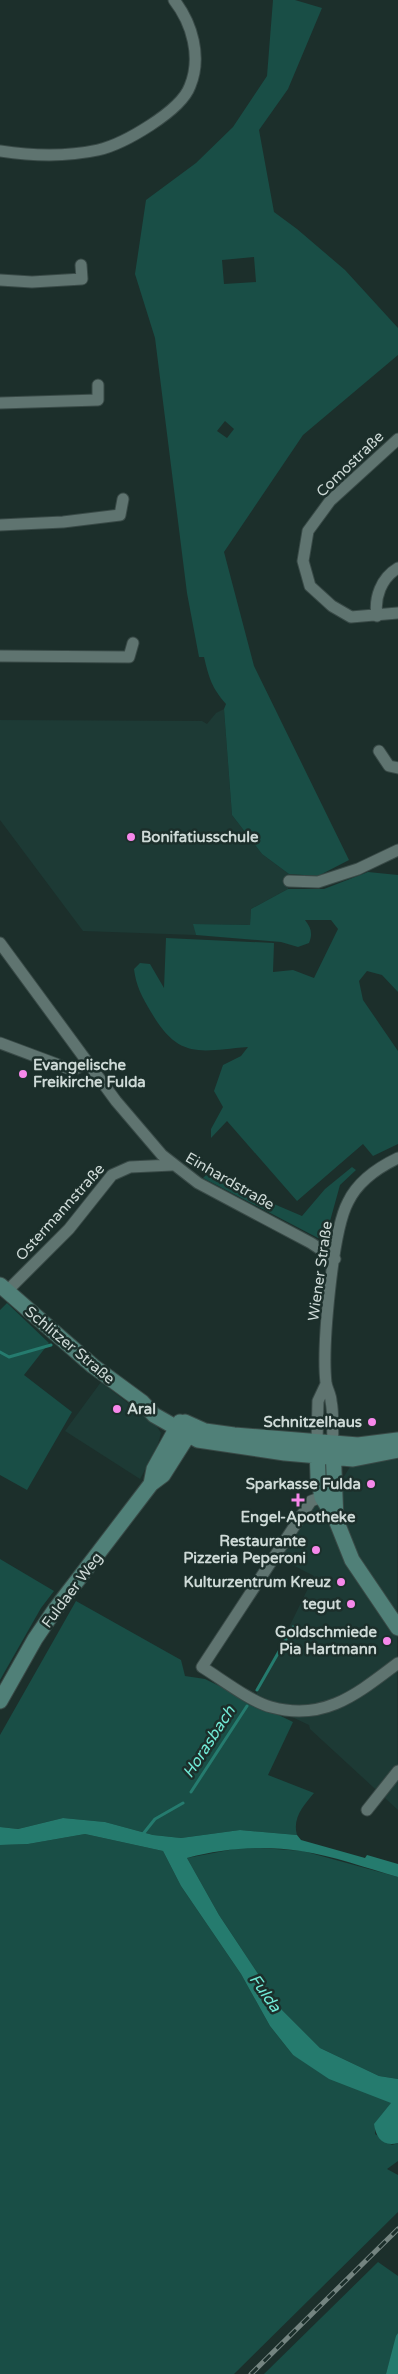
<svg xmlns="http://www.w3.org/2000/svg" width="398" height="2374" viewBox="0 0 398 2374" font-family="'Varela Round',sans-serif">
<style>
.built{fill:#1d3a35}
.green{fill:#194e46;fill-rule:evenodd}
.water{fill:#257b6e}
.lines{fill:none;stroke-linecap:round;stroke-linejoin:round}
.stream{stroke:#257b6e;stroke-width:3}
.minor-casing{stroke:#394a47;stroke-width:13}
.secondary-casing{stroke:#394a47;stroke-width:17}
.minor{stroke:#5f7470;stroke-width:11}
.secondary{stroke:#508078;stroke-width:15}
.rail-casing{stroke:#748480;stroke-width:5}
.rail{stroke:#1c2f2b;stroke-width:3;stroke-dasharray:9;stroke-linecap:butt}
.poi-dot{fill:#f788eb;stroke:#1c2f2b;stroke-width:2}
.labels{text-anchor:middle;dominant-baseline:central;stroke-width:5;stroke-linejoin:round;paint-order:stroke}
.street-label{font-size:15px;fill:#cedad7;stroke:#1c2f2b}
.poi-label{font-size:15px;font-weight:bold;fill:#cedad7;stroke:#1c2f2b;text-anchor:end}
.water-label{font-size:16px;font-style:italic;fill:#71ead6;stroke:#1c2f2b}
</style>
<rect width="100%" height="100%" fill="#1c2f2b"/>
<path class="built" d="M224,709L232,815L262,854L289,874L288,889L251,909L250,925L194,924L196,935L83,931L0,820V720L202,721L207,724L216,713Z
M101,1382L156,1425L161,1433L157,1448L140,1479L65,1431Z
M398,1454L397,1645L398,1810L310,1729L309,1725L254,1699L314,1576L279,1558L313,1506L343,1502L342,1480L351,1465Z"/>
<path class="green" d="M273,0H295L322,8L288,89L259,130L274,212L297,229L345,270L398,328V355L303,435L224,552L254,666L349,860L318,876L289,874L262,854L232,815L224,709L226,704C212,688 209,678 204,657H199L187,593L155,338L135,274L146,200L196,163L233,127L267,76ZM254,257L256,282L224,284L222,260ZM225,421L234,429L227,438L217,431Z
M368,872L398,875V992L382,975L367,971L359,981L363,1000L398,1051V1144L373,1156L363,1144L297,1201L227,1121L211,1138V1129L223,1107L214,1091L223,1065L241,1056L248,1047C199,1051 179,1060 151,1012C142,997 136,986 134,969L140,963L150,964L164,988L166,938L274,943L273,972L293,970L314,978L338,929L331,920H305C311,928 313,933 309,943L298,947L281,942L196,935L193,924L250,925L251,909L288,889H324Z
M352,1167L356,1170L340,1185L327,1232L324,1237L318,1238L203,1178L206,1175L302,1216L325,1189Z
M7,1303L49,1343L24,1375L72,1412L27,1490L0,1475V1310Z
M0,1559L54,1591L41,1608L0,1680Z
M76,1601L181,1660L185,1676L205,1679L293,1722L268,1775L314,1793C304,1805 292,1818 297,1835L240,1830L181,1838L153,1835L105,1822L63,1818L18,1829L0,1827V1735Z
M85,1834L163,1851L181,1886L241,1974L270,2026L293,2055L392,2103L375,2124V2134L392,2145L398,2143V2161L387,2169L398,2175V2212L234,2374H0V1845L28,1844Z
M245,1847L303,1851L398,1877V2079L379,2076L320,2048L282,2010L219,1915L187,1858Z
M378,2262L398,2276V2333L386,2374H264Z"/>
<path class="water" d="M63,1818L105,1822L153,1835L181,1838L240,1830L297,1835L301,1840L365,1858L367,1855L398,1864V1877C366,1868 334,1856 301,1851C263,1845 224,1848 187,1858L219,1915L282,2010L320,2048L379,2076L398,2079V2143C383,2147 376,2138 374,2124L391,2103L329,2079L293,2055L270,2026L241,1974L181,1886L163,1851L85,1834L28,1844L0,1845V1827L18,1829Z
M398,2333V2374H386L396,2336Z"/>
<g class="lines">
<path class="stream" d="M0,1352L9,1357L51,1345
M257,1690L293,1627
M191,1792L247,1706
M143,1834L155,1819L183,1803"/>
<defs>
<path id="minor" d="M0,151C33,156 66,157 98,150C124,144 181,111 190,86C202,57 192,23 174,0
M0,280L32,282L82,279L81,265
M0,403L98,400V385
M398,439L330,501L308,531L303,561L310,586L332,606L351,617L398,613
M0,525L63,522L120,515L123,499
M377,616C374,598 381,578 398,568
M0,656L129,657L133,643
M379,751L389,766L398,768
M289,881L318,882L358,869L398,850
M0,943L116,1101L162,1155L198,1183L311,1243L335,1259
M0,1043L67,1068H77L88,1063
M7,1291L69,1229L112,1175L130,1167L172,1165
M317,1442L318,1401L326,1384
M333,1443C332,1430 334,1415 331,1401C331,1395 327,1389 326,1383C322,1348 332,1232 348,1202C358,1181 377,1168 398,1158
M322,1497L311,1501L202,1667C220,1678 251,1702 271,1707C325,1722 358,1693 398,1663
M367,1810L398,1771"/>
<path id="secondary" d="M0,1285L93,1366L142,1402L154,1415L198,1440L285,1453L353,1459L398,1450
M185,1422L205,1431L234,1435L358,1445L398,1440
M317,1446L318,1477L322,1497L336,1520L352,1560L398,1628
M333,1447L336,1520
M151,1484L154,1469L180,1422
M0,1701L35,1639L54,1611L151,1484L163,1475L194,1426"/>
</defs>
<use href="#minor" class="minor-casing"/>
<use href="#secondary" class="secondary-casing"/>
<use href="#minor" class="minor"/>
<use href="#secondary" class="secondary"/>
<defs>
<path id="rail" d="M251,2374L398,2229"/>
</defs>
<use href="#rail" class="rail-casing"/>
<use href="#rail" class="rail"/>
</g>
<g class="poi-dot">
<circle cx="131" cy="837" r="5"/>
<circle cx="23" cy="1074" r="5"/>
<circle cx="117" cy="1409" r="5"/>
<circle cx="372" cy="1422" r="5"/>
<circle cx="371" cy="1484" r="5"/>
<path d="M295.5 1492.5h5v5h5v5h-5v5h-5v-5h-5v-5h5z"/>
<circle cx="316" cy="1550" r="5"/>
<circle cx="341" cy="1582" r="5"/>
<circle cx="351" cy="1604" r="5"/>
<circle cx="387" cy="1641" r="5"/>
</g>
<g class="labels">
<g class="street-label">
<text transform="translate(350 464) rotate(-44)">Comostraße</text>
<text transform="translate(230 1181) rotate(30)">Einhardstraße</text>
<text transform="translate(60 1212) rotate(-48)">Ostermannstraße</text>
<text transform="translate(320 1271) rotate(-82)">Wiener Straße</text>
<text transform="translate(70 1345) rotate(40)">Schlitzer Straße</text>
<text transform="translate(72 1590) rotate(-53)">Fuldaer Weg</text>
</g>
<g class="poi-label">
<text x="141" y="837" text-anchor="start">Bonifatiusschule</text>
<text x="33" y="1065" text-anchor="start">Evangelische<tspan x="33" dy="17">Freikirche Fulda</tspan></text>
<text x="127" y="1409" text-anchor="start">Aral</text>
<text x="362" y="1422">Schnitzelhaus</text>
<text x="361" y="1484">Sparkasse Fulda</text>
<text x="298" y="1517" text-anchor="middle">Engel-Apotheke</text>
<text x="306" y="1541">Restaurante<tspan x="306" dy="17">Pizzeria Peperoni</tspan></text>
<text x="331" y="1582">Kulturzentrum Kreuz</text>
<text x="341" y="1604">tegut</text>
<text x="377" y="1632">Goldschmiede<tspan x="377" dy="17">Pia Hartmann</tspan></text>
</g>
<g class="water-label">
<text transform="translate(209 1742) rotate(-57)">Horasbach</text>
<text transform="translate(265 1993) rotate(55)">Fulda</text>
</g>
</g>
</svg>
